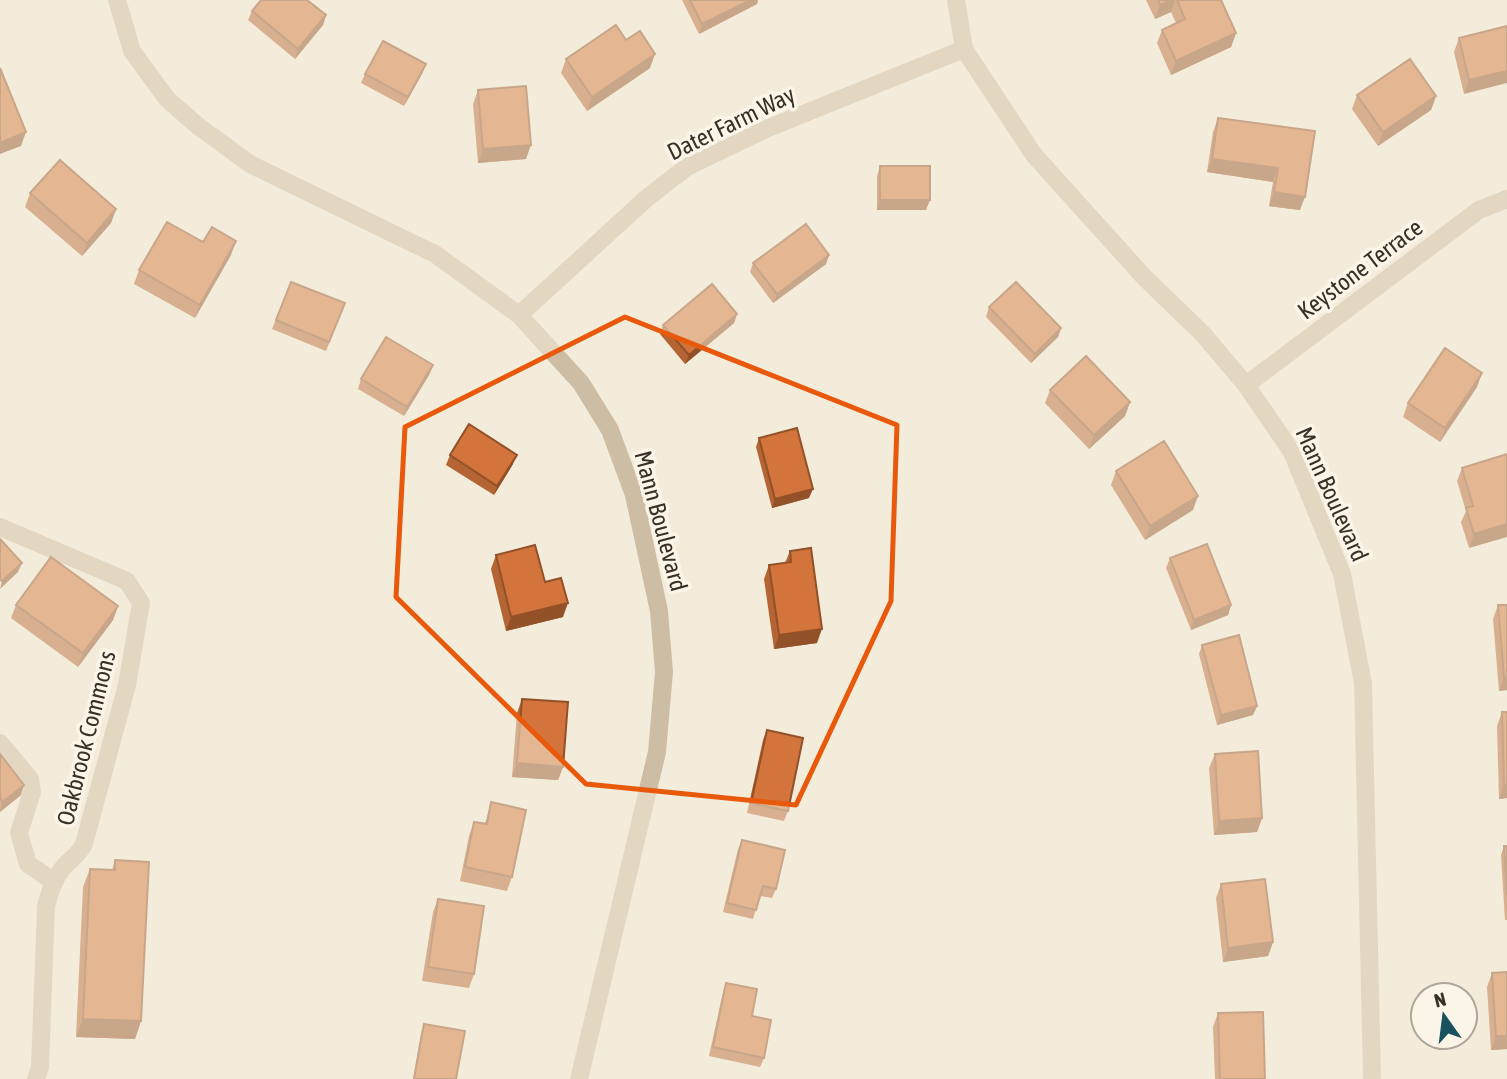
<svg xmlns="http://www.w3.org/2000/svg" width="1507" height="1079" viewBox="0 0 1507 1079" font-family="'Asap Condensed',sans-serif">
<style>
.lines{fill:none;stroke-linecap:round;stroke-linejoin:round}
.minor{stroke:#cebda5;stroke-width:18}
.wall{fill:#b56433}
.shaded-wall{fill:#935129}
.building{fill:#d2743b;stroke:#935129;stroke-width:2}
.marked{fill:none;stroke:#e8590c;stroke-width:5;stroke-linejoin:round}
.labels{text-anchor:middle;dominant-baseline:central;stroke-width:7;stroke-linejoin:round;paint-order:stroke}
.street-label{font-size:24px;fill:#392f27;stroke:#fbf5e8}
</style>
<rect width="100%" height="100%" fill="#f4ecdb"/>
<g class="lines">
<path class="minor" d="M117,0L132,51L167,99L198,126L250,164L435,254L519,315L581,383L610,430L634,495L659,611L664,672L657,752L579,1079
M956,0L964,49L1034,155L1144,277L1203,334L1246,385L1292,452L1342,574L1363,683L1372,1079
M519,315L648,197L687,167L766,129L964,49
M1246,385L1479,210L1507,199
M0,527L127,581L141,603L127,685L84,844C78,856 70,859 62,869C53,880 50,893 46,906L40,1067L36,1079
M0,743L30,779L32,792L19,833L28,864L53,881"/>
</g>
<path class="wall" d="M682,0H758L757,4L699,34Z
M1146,0H1221L1236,33L1231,47L1171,75L1157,43L1162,30L1176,23L1171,12L1155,19Z
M252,11L326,15L323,25L295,59L248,20Z
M1507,26L1464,94L1454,52L1459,38Z
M626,40L650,68L587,111L561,73L566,59Z
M426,64L422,74L404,106L361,83L365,74Z
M478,90L526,159L478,163L473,104Z
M1357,95L1436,96L1431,110L1378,146L1352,109Z
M1218,118L1315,131L1300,210L1269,206L1273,182L1207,172L1213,132Z
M880,166L926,210H877V176Z
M30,193L116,209L111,223L82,256L25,207Z
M231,255L195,318L134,284L139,270Z
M829,255L826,264L773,303L750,272L753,263Z
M291,282L345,303L326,351L272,329Z
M989,307L1061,328L1058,337L1031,363L986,317Z
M737,314L734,323L685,364L660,334L663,325Z
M433,365L429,375L404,416L358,389L361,379Z
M1477,387L1440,442L1403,417L1408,403Z
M1050,390L1130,402L1125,416L1089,449L1045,403Z
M759,438L809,498L772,508L756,447Z
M1507,454L1469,548L1461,522L1466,511L1457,481L1462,468Z
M450,455L513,464L494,495L446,465Z
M1116,471L1193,510L1145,540L1111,485Z
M790,551L817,643L774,649L764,579L769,565L785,563Z
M496,555L545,582L563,617L506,631L491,569Z
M1170,558L1231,605L1228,615L1191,630L1166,568Z
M16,605L118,606L113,620L78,667L11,618Z
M1498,605H1507V690L1499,691L1493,619Z
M1202,645L1257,706L1253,715L1217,725L1199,654Z
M522,699L563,767L558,780L512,777L517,713Z
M1502,712L1507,798L1499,799L1497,726Z
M767,730L788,811L784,821L747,813L763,740Z
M0,754L21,795L0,812Z
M1215,754L1262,818L1257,832L1214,835L1209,768Z
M491,802L512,877L507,891L460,881L469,836L474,822L485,824Z
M742,840L776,889L772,898L760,896L753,919L723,912L738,849Z
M1504,846H1507V920H1505L1501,855Z
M115,860L141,1021L135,1039L76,1037L83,887L90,869L112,870Z
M1221,884L1273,942L1268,956L1223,962L1216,898Z
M438,899L474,974L469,988L422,981L433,912Z
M1507,972V1049L1491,1050L1487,987L1492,973Z
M726,983L752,1016L764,1058L760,1067L709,1056L723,992Z
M1218,1013L1265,1079H1215L1213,1027Z
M424,1024L456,1079H413L421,1033Z"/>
<path class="shaded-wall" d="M750,0H758L757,4L699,34L702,24Z
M1171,0H1175L1171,12L1155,19L1160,5Z
M326,15L323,25L295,59L298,49Z
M1236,33L1231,47L1171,75L1176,61Z
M655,54L650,68L587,111L592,97Z
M426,64L422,74L404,106L408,97Z
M1507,71V83L1464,94L1469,80Z
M1436,96L1431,110L1378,146L1383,132Z
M26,132L21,146L0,154V143Z
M531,145L526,159L478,163L483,149Z
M1212,159L1278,168L1273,182L1207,172Z
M1274,192L1305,197L1300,210L1269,206Z
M880,200H930L926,210H877Z
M116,209L111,223L82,256L87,243Z
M236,241L231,255L195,318L200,305Z
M829,255L826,264L773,303L777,294Z
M737,314L734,323L685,364L689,355Z
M1061,328L1058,337L1031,363L1035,354Z
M433,365L429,375L404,416L407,407Z
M1482,373L1477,387L1440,442L1445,428Z
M1130,402L1125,416L1089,449L1094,435Z
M517,455L513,464L494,495L497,486Z
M813,489L809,498L772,508L775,499Z
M1198,496L1193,510L1145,540L1150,526Z
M1507,524V537L1469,548L1474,534Z
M22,563L18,572L0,589L2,581Z
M568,603L563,617L506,631L511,617Z
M1231,605L1228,615L1191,630L1194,620Z
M118,606L113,620L78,667L83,653Z
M822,629L817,643L774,649L779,635Z
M1504,677H1507V690L1499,691Z
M1257,706L1253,715L1217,725L1221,715Z
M517,763L563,767L558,780L512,777Z
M24,785L21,795L0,812L3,802Z
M1504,785H1507V798L1499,799Z
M1262,818L1257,832L1214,835L1219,821Z
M1273,942L1268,956L1223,962L1228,948Z
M83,1019L141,1021L135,1039L76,1037Z
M1496,1036H1507V1049L1491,1050Z"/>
<path class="building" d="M261,0H307L326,15L298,49L252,11Z
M690,0H750L702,24Z
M1158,0H1171L1160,5Z
M1177,0H1221L1236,33L1176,61L1162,30L1185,19Z
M616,25L626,40L640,31L655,54L592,97L566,59Z
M1507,26V71L1469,80L1459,38Z
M383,41L426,64L408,97L365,74Z
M1410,59L1436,96L1383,132L1357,95Z
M0,68L26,132L0,143Z
M526,86L531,145L483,149L478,90Z
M1218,118L1315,131L1305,197L1274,192L1278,168L1212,159Z
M60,160L116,209L87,243L30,193Z
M880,166H930V200H880Z
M167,222L203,242L212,227L236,241L200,305L139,270Z
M806,224L829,255L777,294L753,263Z
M291,282L345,303L329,342L276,320Z
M1016,282L1061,328L1035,354L989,307Z
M712,284L737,314L689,355L663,325Z
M386,337L433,365L407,407L361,379Z
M1445,348L1482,373L1445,428L1408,403Z
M1086,356L1130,402L1094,435L1050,390Z
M469,424L517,455L497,486L450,455Z
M797,428L813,489L775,499L759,438Z
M1164,441L1198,496L1150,526L1116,471Z
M1507,454V524L1474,534L1466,508L1473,506L1462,468Z
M0,539L22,563L2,581L0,580Z
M1207,544L1231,605L1194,620L1170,558Z
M535,545L545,582L561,578L568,603L511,617L496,555Z
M811,548L822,629L779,635L769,565L791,562L790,551Z
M51,557L118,606L83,653L16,605Z
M1498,605H1507V677H1504Z
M1239,635L1257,706L1221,715L1202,645Z
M522,699L568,702L563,767L517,763Z
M1502,712H1507V785H1504Z
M767,730L803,738L788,811L751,803Z
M1258,751L1262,818L1219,821L1215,754Z
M0,754L24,785L3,802L0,798Z
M491,802L526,810L512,877L465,867L474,822L487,824Z
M742,840L785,850L776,889L763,886L756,910L727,903Z
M1504,846H1507V894Z
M115,860L149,862L141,1021L83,1019L90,869L115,870Z
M1265,879L1273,942L1228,948L1221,884Z
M438,899L484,906L474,974L428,967Z
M1507,972V1036H1496L1492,973Z
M726,983L757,989L752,1016L771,1020L764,1058L713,1047Z
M1263,1012L1265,1079H1220L1218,1013Z
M424,1024L465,1031L456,1079H414Z"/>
<path d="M0 0H1507V1079H0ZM625,317L897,425L891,601L796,805L586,784L396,597L405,427Z" fill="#f4ecdb" fill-opacity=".55" fill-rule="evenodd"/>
<path class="marked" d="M625,317L897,425L891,601L796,805L586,784L396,597L405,427Z"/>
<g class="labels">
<g class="street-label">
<text transform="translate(731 123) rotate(-26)">Dater Farm Way</text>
<text transform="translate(1360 269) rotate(-37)">Keystone Terrace</text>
<text transform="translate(1332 494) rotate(66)">Mann Boulevard</text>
<text transform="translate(661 521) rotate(75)">Mann Boulevard</text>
<text transform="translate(86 738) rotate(-76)">Oakbrook Commons</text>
</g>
</g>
<g transform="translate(1444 1016) rotate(346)"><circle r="33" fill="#fbf5e8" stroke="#ada69b" stroke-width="2"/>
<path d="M0-5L12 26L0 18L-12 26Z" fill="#18515f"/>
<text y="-10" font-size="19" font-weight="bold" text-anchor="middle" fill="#392f27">N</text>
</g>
</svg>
